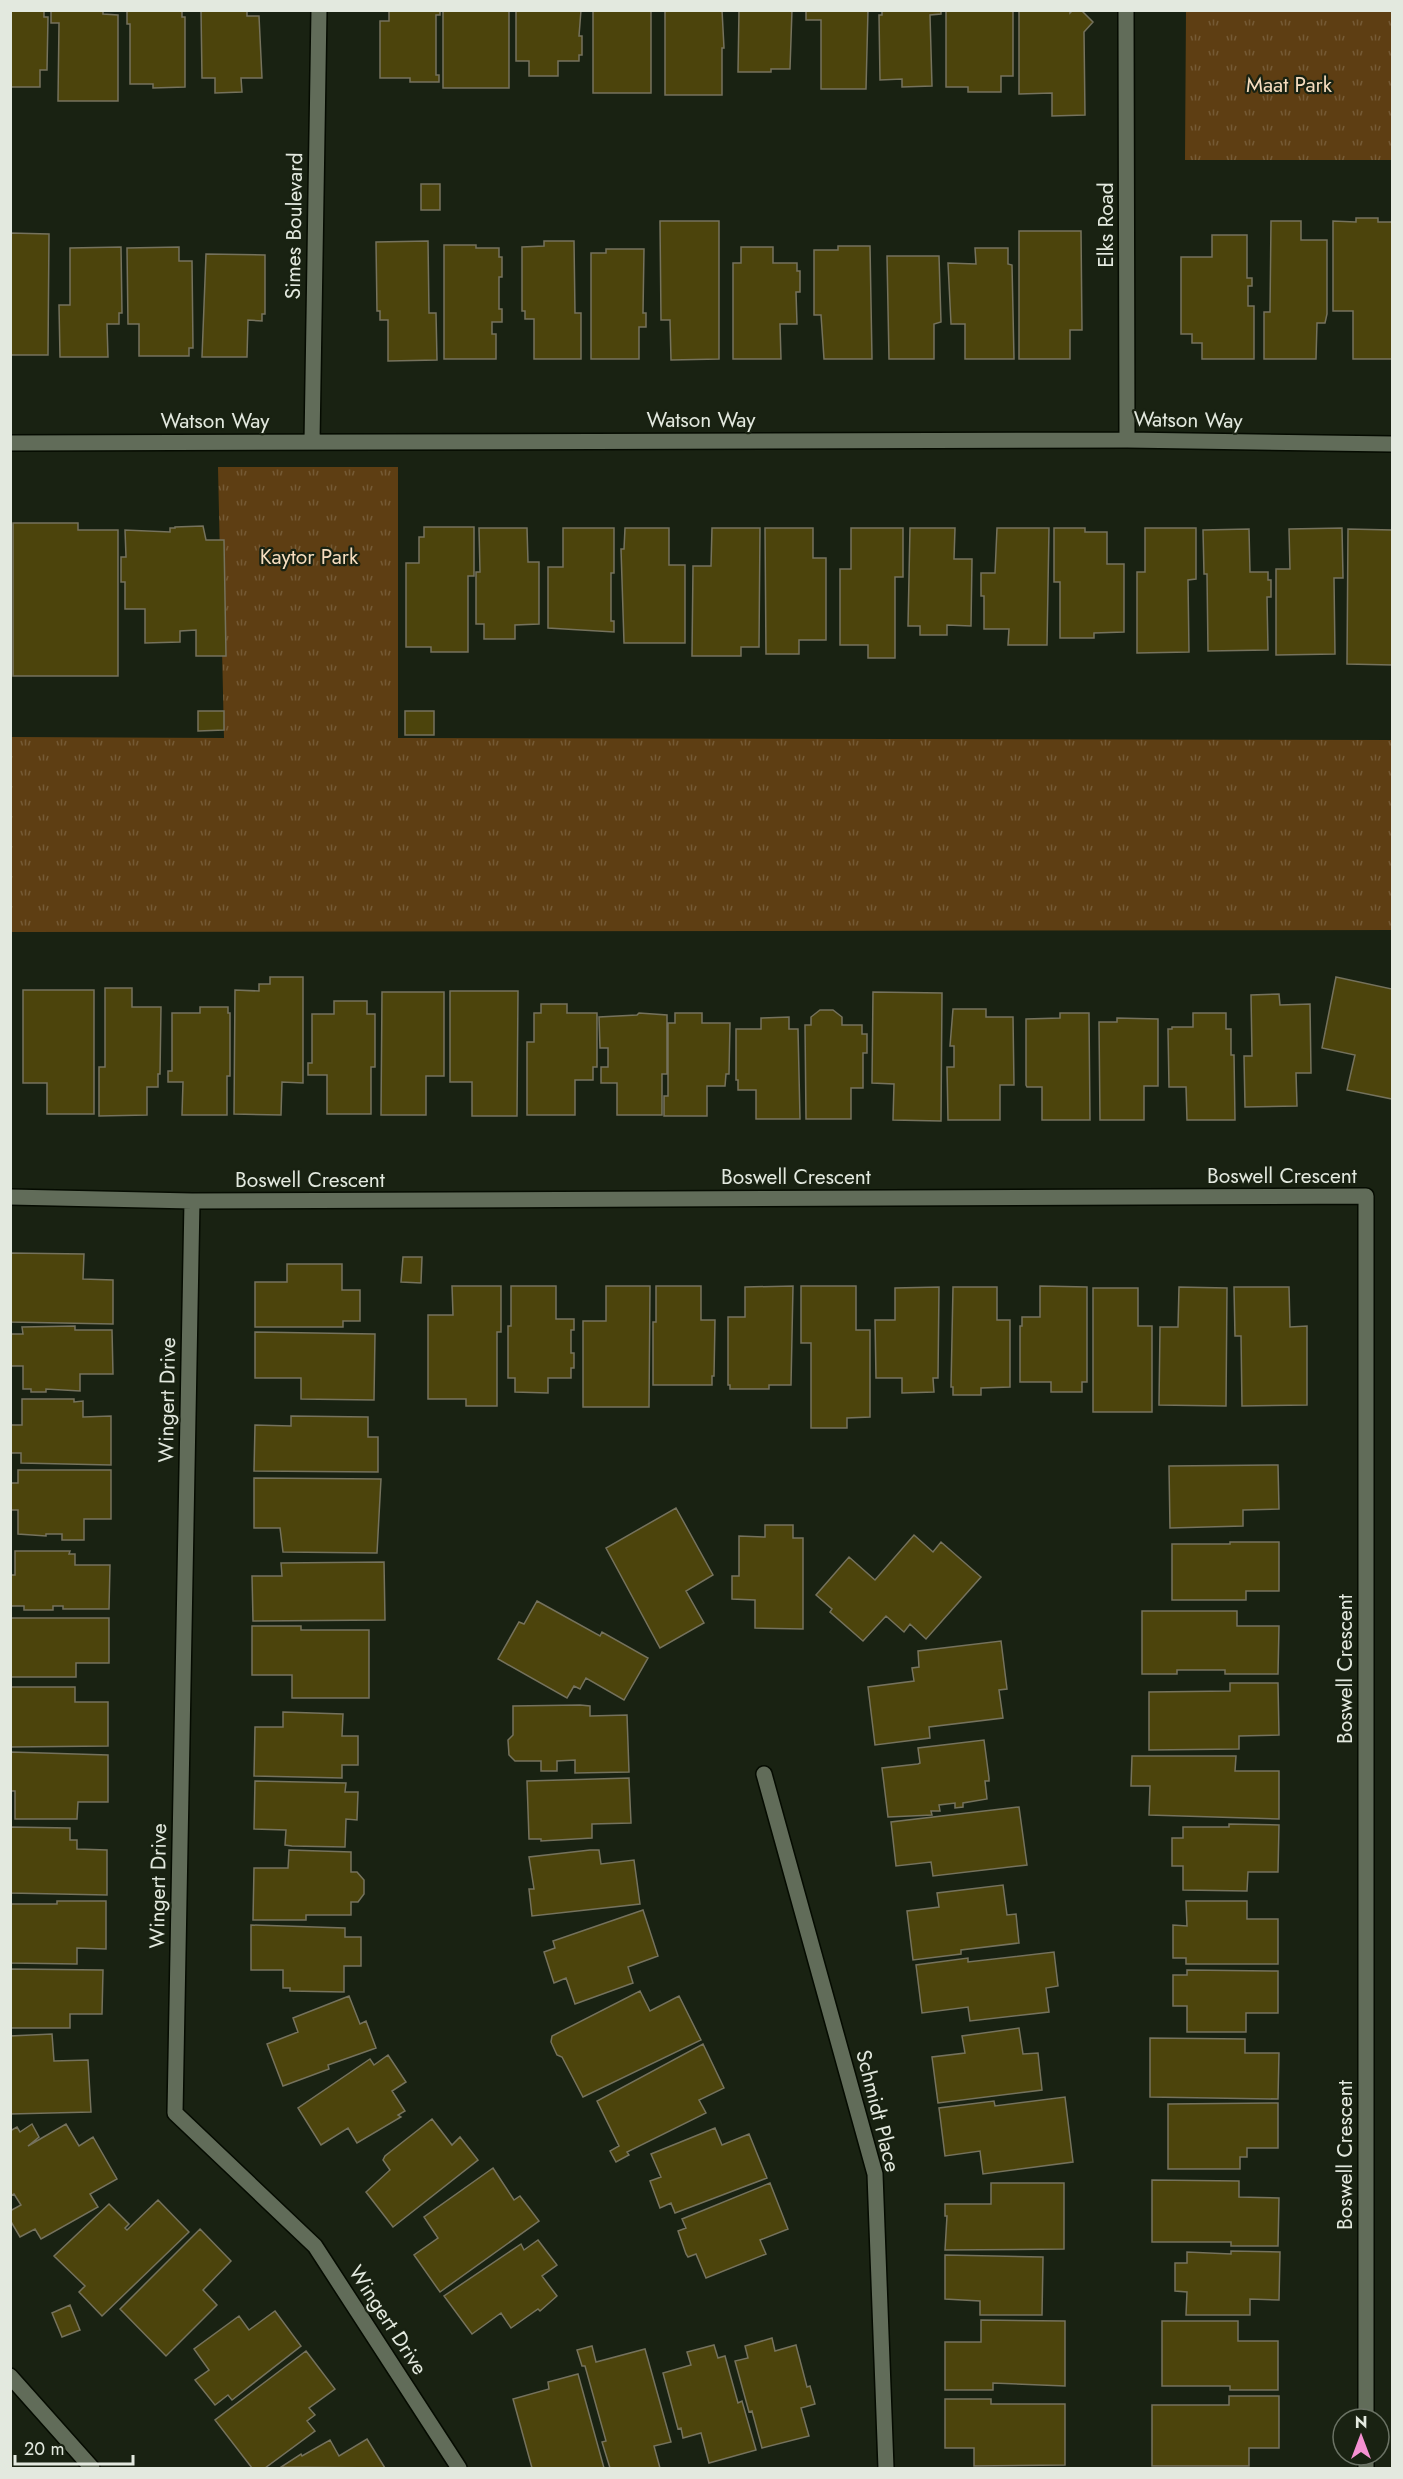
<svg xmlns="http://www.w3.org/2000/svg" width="1403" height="2479" viewBox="0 0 1403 2479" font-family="Jost,sans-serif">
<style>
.grass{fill:url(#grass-tufts)}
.building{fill:#4c440c;stroke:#75725d;stroke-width:1.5}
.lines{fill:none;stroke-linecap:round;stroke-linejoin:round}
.minor-casing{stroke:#050b01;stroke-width:18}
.tertiary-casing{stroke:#050b01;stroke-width:18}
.minor{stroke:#616c59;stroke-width:15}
.tertiary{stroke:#616c59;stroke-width:15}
.labels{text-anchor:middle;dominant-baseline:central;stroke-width:4.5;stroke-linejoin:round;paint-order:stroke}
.park-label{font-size:21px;fill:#f6ddbf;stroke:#192212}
.street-label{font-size:21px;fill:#e3e9df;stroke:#192212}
</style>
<defs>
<pattern id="grass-tufts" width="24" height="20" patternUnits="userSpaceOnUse" patternTransform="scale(1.5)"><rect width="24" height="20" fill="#5e3e13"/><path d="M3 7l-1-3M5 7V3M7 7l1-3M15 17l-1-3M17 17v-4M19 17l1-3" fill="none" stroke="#755a35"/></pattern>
</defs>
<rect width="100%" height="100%" fill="#192212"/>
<path class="grass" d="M1186,11H1392V160H1185Z
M218,467H398V738L1392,740V930L11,932V737L224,738Z"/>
<path class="building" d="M10,10H44V17H48L47,70H40V87H10Z
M51,10H103V14L118,15V101H58L59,23H51Z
M135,10H182V17H185V87L153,88V84H130V24H127V11Z
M201,10H247V16H259L262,78H241L242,92L215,93V78H202Z
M394,10H440V15H436V75H439V82H410V78H380V21H389V11Z
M443,10H509V88H443Z
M516,10H581L579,36H582V55H579V61H558V76H529V61H516Z
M593,10H651V93H593Z
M665,10H722L724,48H722V95H665Z
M739,10H792L790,69H771V72H738Z
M806,10H868L866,89H821V20H806Z
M882,10H941V14L930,15L932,86L902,87V79L880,80L879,15H882Z
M946,10H1013V76H1001V92H968V87H946Z
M1019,10H1070V13L1073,10H1081L1093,22L1084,32L1085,115L1052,116V93L1019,94Z
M421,184H440V210H421Z
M1356,218H1378V222H1392V359H1353V311H1333V221L1356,222Z
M660,221H719V359L671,360L670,320H661Z
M1271,221H1301V240H1327V314L1325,323H1317L1316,359H1264V312H1270Z
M1019,231H1081L1082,330H1070V359H1019Z
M10,233L49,234L48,355H10Z
M1212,235H1247V278H1252V286H1248V306H1254V359H1202V343H1192V334H1181V257H1212Z
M428,241L429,313H436L437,360L388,361V320H380V311H377L376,242Z
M544,241H574L575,313H581V359H534V319H525V311H522V247L544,246Z
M444,245H476V248H499V257H502V277H499V309H502V322H492V334H496V359H444Z
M838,246H870L872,359H824L821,315H814V250H838Z
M121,247L122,313H119V324H107L108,357H60L59,305H70V248Z
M179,247V261H192L193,348H189V356H139V324H128L127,248Z
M741,247H773V263H797V271H800V292H796L797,324H780L781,359H733V263H741Z
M975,248H1008V264L1012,265L1014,359H965V324H951L948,263L976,264Z
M606,249H644L643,313H646V327H639V359H591V253H606Z
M206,254L265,255V314H262V321L248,320L247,357H202Z
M887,256H939L941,322L934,324V359H889Z
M13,523H78V530H118V676H13Z
M203,526L206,540H224L226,656H196V630L180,631V642L145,643V609H125V582H121V557H126L125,530L170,532V528H175V527Z
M424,527H474V576H468V652H431V647H406V563H419V537H424Z
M479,528H527L528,562H539V624L515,625V639H484V624H476V572H480Z
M563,528H614V573H611V621H614V632L548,628V567H563Z
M625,528H669V565H685V643H624L621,549H624Z
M712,528H760L759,647H741V656H692L693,566H711Z
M765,528H813V558H826V640H799V654H766Z
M851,528H903V577H895V658H868V645H840V569H851Z
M910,528H955L954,559H972L971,626L947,625V635H920V626H908Z
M997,528H1049L1047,645H1008L1009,629H984V596H981V573H995Z
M1054,528H1085V532H1107V564H1124V632L1094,633V638H1060V582H1054Z
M1145,528H1196V579L1188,580L1189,652L1137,653V572H1145Z
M1342,528L1343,578H1334L1335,654L1276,655V569H1290L1289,529Z
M1249,529L1250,572H1268V580H1271V597H1267L1268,650L1208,651L1207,574H1204L1203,530Z
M1348,529L1392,530V665L1347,664Z
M198,711H224V730L198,731Z
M405,711H434V735H405Z
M270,977H303V1083L282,1082L281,1115L234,1114L235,990L259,991V984H270Z
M1336,977L1392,989V1099L1347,1090L1355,1055L1322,1048Z
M105,988H132V1007H161L160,1074H158V1087H147V1115L99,1116V1067H105Z
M23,990H94V1114H47V1083H23Z
M450,991H518L517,1116H472V1082H450Z
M382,992H444V1076H426V1115H381Z
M873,992L942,993L941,1121L893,1120L894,1084L872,1083Z
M1279,994L1280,1005L1310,1004L1311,1073H1296L1297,1106L1245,1107L1244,1056H1252L1251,995Z
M334,1001H367V1014H375V1067H371V1114H327V1075H308V1063H312V1014H334Z
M541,1004H567V1013H597V1067H593V1080H575V1115H527V1042H534V1013H541Z
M200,1007H228V1013H230V1076H227V1115H182L183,1082H168V1071H172V1013H200Z
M953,1009H986V1017H1013L1014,1085H1000V1120H948L947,1067H954V1046H950Z
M820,1010H833L842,1017V1025H862V1034H867V1053H863V1088H851V1119H806L805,1025H811V1017Z
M639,1013L667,1015V1074H662V1115H617V1083H601V1067H608V1048H600L599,1017L637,1015Z
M675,1013H702V1023H730L729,1074H726L725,1086H707V1116H664V1096H668V1023H675Z
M1060,1013H1089L1090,1120H1042V1087H1027L1026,1085V1019L1060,1018Z
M1193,1013H1226V1029H1231V1055H1234L1235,1120H1187L1186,1087H1169L1168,1029H1172V1027H1193Z
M789,1017V1029H798L800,1119H756V1090H738V1080H736V1029H761V1018Z
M1117,1018L1158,1019V1086H1144V1120H1100L1099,1022H1117Z
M10,1253L84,1254L83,1279L113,1280V1324L10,1322Z
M403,1257H422L421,1283L401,1282Z
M287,1264H342V1290H360V1321H343V1327H255V1282H287Z
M452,1286H501V1332H497V1406H466V1399H428V1315H453Z
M511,1286H556V1319H574V1330H571V1353H574V1368H571V1378H548V1393L515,1392V1378H508V1326H511Z
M606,1286H650L649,1407H583V1321H606Z
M656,1286H701V1320H715L714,1376H712V1385H653V1322H656Z
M793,1286L791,1385H769V1389H730V1385H728V1317H745V1287Z
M801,1286H856V1330H870V1417L847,1418V1428H811V1343H801Z
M1040,1286L1087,1287V1382H1082V1392H1051V1382H1020V1326H1022V1317H1040Z
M939,1287L938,1378H933L934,1392L902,1393V1378H876L875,1320H895V1288Z
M953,1287H997V1320H1010V1387L981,1388V1395H953V1387H951Z
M1179,1287L1227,1288L1226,1406L1159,1405L1160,1327H1178Z
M1234,1287H1289L1290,1327L1307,1326V1405L1242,1406L1241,1336H1235Z
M1093,1288H1138V1326H1152V1412H1093Z
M75,1326V1330H112L113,1374H80V1391L46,1389V1392H31V1389H23V1366H10V1334H23L22,1327Z
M255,1332L375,1334L374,1400L301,1399V1378H255Z
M22,1399H74V1402L83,1401V1417L111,1416V1465L21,1463V1453H10V1425H22Z
M291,1416L368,1417V1437H378V1472L254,1471L255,1425L291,1426Z
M1278,1465L1279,1509L1243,1510V1526L1170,1528L1169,1466Z
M18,1470H111V1519H84V1540H62V1534H46V1536L18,1534V1510H10V1483H18Z
M254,1478L381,1479L377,1553L283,1552L280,1528H254Z
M676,1508L713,1575L686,1591L704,1623L660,1648L606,1548Z
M765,1525H793V1538H803V1629L755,1628V1600L732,1599V1576H739V1536L765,1537Z
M914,1535L933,1552L941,1542L981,1577L926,1639L910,1624L904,1632L886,1616L863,1641L830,1612L832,1609L816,1595L849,1557L875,1580Z
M1230,1542H1279V1591H1246V1600H1172V1544H1230Z
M15,1551H70L69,1554H75V1565H110L109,1609H63V1606H53V1610H24V1606H10V1575H15Z
M384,1562L385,1620L253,1621L252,1576H282L281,1563Z
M537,1601L600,1636L602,1632L648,1658L624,1700L586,1678L580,1689L574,1686L567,1698L498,1659L519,1622L524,1624Z
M1142,1611H1237V1626H1279L1278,1674H1225V1670H1177V1674H1142Z
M10,1618H109V1663H76V1677H10Z
M252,1626H301V1630H369V1698H292V1675H252Z
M1001,1641L1007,1689L999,1690L1003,1718L929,1727L930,1738L875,1745L868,1687L914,1681L912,1668L919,1667L918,1651Z
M1230,1683H1278L1279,1735L1239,1736V1749L1149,1750V1692L1230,1691Z
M10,1687H75V1702H108V1746L10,1747Z
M580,1705L590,1706V1716L627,1715L629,1772L575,1773V1760L557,1761V1771H541V1761H515L509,1755L508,1740L513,1735V1706Z
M283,1712L343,1714L342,1736H358V1765H342V1778L254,1776L255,1727H283Z
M984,1740L989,1778V1781H985L987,1799L963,1803V1807L955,1808V1803L939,1805L940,1811H931L932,1815L888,1817L882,1768L918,1764L920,1763L918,1748Z
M10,1752L108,1755V1802H78L77,1819H15V1791H10Z
M1132,1756H1236L1235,1771H1279V1819L1149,1815L1150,1786H1131Z
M629,1778L631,1823L592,1824V1838L541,1841V1839H529L527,1781Z
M255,1781L346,1783L345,1792H358L357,1820L346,1819L345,1847L292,1846L285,1845L286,1830L254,1829Z
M1019,1807L1027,1865L933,1876L931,1862L896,1866L891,1822Z
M1229,1824L1279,1825L1278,1872H1248L1247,1891L1183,1890V1866H1172V1838H1183V1827H1229Z
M10,1827L70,1828V1840H77V1849L107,1850V1895L10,1893Z
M289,1850L351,1852V1872H357L364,1880V1894L358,1902H351V1915H306V1920H253L254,1868H288Z
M590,1850H599L601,1864L634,1860L640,1904L532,1916L529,1889H534L529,1857Z
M1003,1885L1007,1915L1016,1914L1019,1943L961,1950V1954L913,1960L907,1911L939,1907L937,1893Z
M57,1901H106V1949L77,1948V1964L10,1963V1904H57Z
M1186,1901H1247V1919H1278V1964H1186V1958H1173V1925L1187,1926Z
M643,1910L658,1956L628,1967L633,1983L575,2004L566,1978L554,1983L544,1952L555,1948L553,1941Z
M251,1925L345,1928V1937H361V1966H344V1992L290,1991V1988H283V1970H251Z
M1054,1952L1058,1986L1046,1988L1049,2012L970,2021L968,2007L922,2013L916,1965L968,1958V1962Z
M10,1969L103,1970L102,2014H70V2028H10Z
M1187,1970L1278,1971V2013H1246V2032H1187V2006H1173V1975H1187Z
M640,1991L650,2011L679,1996L701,2040L583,2097L562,2057L557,2055L551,2042L552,2036Z
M349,1996L360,2024L366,2021L376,2048L328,2065L329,2069L283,2086L267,2044L298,2032L293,2018Z
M1019,2028L1023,2054L1038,2053L1042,2090L938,2103L932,2057L965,2053L962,2036Z
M52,2034L54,2061L88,2060L91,2112L10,2114V2036Z
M1150,2038L1245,2039V2053H1279L1278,2099L1150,2097Z
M703,2044L724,2088L699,2100L706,2113L627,2152L629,2155L616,2162L610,2151L619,2146L597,2101Z
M388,2055L406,2082L392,2091L405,2111L398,2115L401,2117L357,2143L348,2128L321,2145L298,2108L370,2059L374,2065Z
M1065,2097L1073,2162L983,2174L980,2151L945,2156L939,2108L994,2101L995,2106Z
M1278,2103V2148H1247V2157H1240V2169H1168V2104Z
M432,2119L452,2145L460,2137L478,2160L393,2227L366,2192L390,2170L383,2160L385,2156Z
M32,2124L39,2137L28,2146L66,2124L79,2146L93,2137L117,2179L90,2194L98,2207L41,2239L35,2229L20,2237L10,2220V2211L21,2205L14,2194L12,2195L10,2192V2131L17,2127L20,2132Z
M715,2128L722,2145L749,2134L767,2178L675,2213L671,2203L660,2208L650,2181L661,2177L651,2154Z
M493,2168L514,2200L520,2196L539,2221L440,2292L414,2255L438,2238L424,2217Z
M1152,2180L1239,2181V2197L1279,2198L1278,2246H1231V2242H1152Z
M770,2183L788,2229L760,2240L766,2254L706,2278L696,2254L688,2257L686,2254L678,2231L686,2228L682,2219Z
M991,2183H1064V2249L945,2250L947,2216H945V2204H991Z
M158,2200L189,2232L102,2316L79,2292L85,2286L54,2256L109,2204L129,2224L125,2228L127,2230Z
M200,2229L231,2261L203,2290L217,2305L166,2356L120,2309Z
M538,2240L557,2265L542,2276L557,2296L540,2311L538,2309L511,2328L501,2313L472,2334L444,2296L521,2244L524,2250Z
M1231,2251L1280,2252L1279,2300L1250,2299V2315H1186L1187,2292L1175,2291V2263H1187V2252L1231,2254Z
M945,2255L1043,2257L1042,2315H980V2301L945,2299Z
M70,2305L80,2330L62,2337L52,2313Z
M275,2311L301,2346L232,2400L228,2395L215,2405L195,2380L209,2370L194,2349L239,2316L249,2330Z
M981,2320L1065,2321V2386L993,2383V2390H945V2342H981Z
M1162,2321H1238V2341H1278V2390H1230V2386H1162Z
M772,2338L775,2351L796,2345L807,2387L810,2386L815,2404L801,2408L809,2436L762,2448L752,2411L749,2412L735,2361L748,2358L745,2346Z
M714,2345L718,2358L725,2356L738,2403L742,2401L756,2450L709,2463L701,2433L683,2438L681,2428L678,2429L663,2373L691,2365L687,2352Z
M592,2346L596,2362L645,2349L671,2442L654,2446L660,2468H610L602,2442L606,2441L585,2366H582L577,2350Z
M306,2351L335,2389L309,2408L315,2415L307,2421L315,2431L265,2468H252L215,2420Z
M578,2374L604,2468H532L513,2399L549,2389L548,2382Z
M1229,2396H1279V2448H1249V2466H1152V2405H1229Z
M945,2399H991V2404H1065V2465L974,2466V2448H945Z
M367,2439L385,2468L281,2467L301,2454L302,2456L330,2440L339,2456Z"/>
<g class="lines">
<defs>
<path id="minor" d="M1126,10L1127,440
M312,442L319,10
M10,443L1127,440L1392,444
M10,1197L192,1201L1366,1196V2419
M192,1201L175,2113L315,2246L459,2468
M764,1774L875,2174L886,2468
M1366,2455V2468"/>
<path id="tertiary" d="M10,2376L92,2468"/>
</defs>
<use href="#minor" class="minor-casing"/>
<use href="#tertiary" class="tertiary-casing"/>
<use href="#minor" class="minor"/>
<use href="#tertiary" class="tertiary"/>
</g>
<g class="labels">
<g class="park-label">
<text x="1289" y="85">Maat Park</text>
<text x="309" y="557">Kaytor Park</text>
</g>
<g class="street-label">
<text transform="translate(1106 225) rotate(-90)">Elks Road</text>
<text transform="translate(294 226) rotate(-89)">Simes Boulevard</text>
<text x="701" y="420">Watson Way</text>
<text transform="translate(1188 420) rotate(1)">Watson Way</text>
<text x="215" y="421">Watson Way</text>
<text x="1282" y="1176">Boswell Crescent</text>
<text x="796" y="1177">Boswell Crescent</text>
<text x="310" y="1180">Boswell Crescent</text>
<text transform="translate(167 1400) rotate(-89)">Wingert Drive</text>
<text transform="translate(1345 1669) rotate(-90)">Boswell Crescent</text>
<text transform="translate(158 1886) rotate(-89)">Wingert Drive</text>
<text transform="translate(878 2111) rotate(76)">Schmidt Place</text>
<text transform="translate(1345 2155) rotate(-90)">Boswell Crescent</text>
<text transform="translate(388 2320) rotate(57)">Wingert Drive</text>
</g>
</g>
<rect width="1403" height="2479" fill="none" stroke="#e3e9df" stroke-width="24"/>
<g transform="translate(1361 2437)"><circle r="28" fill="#192212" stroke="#6a7264" stroke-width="1.5"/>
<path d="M0-4.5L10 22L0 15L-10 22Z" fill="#f591d2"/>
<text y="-9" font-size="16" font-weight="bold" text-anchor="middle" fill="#e3e9df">N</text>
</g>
<path d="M15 2455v9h118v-9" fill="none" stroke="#e3e9df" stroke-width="3"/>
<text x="24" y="2455" font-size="18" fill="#e3e9df" stroke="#192212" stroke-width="4.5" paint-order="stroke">20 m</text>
</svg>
